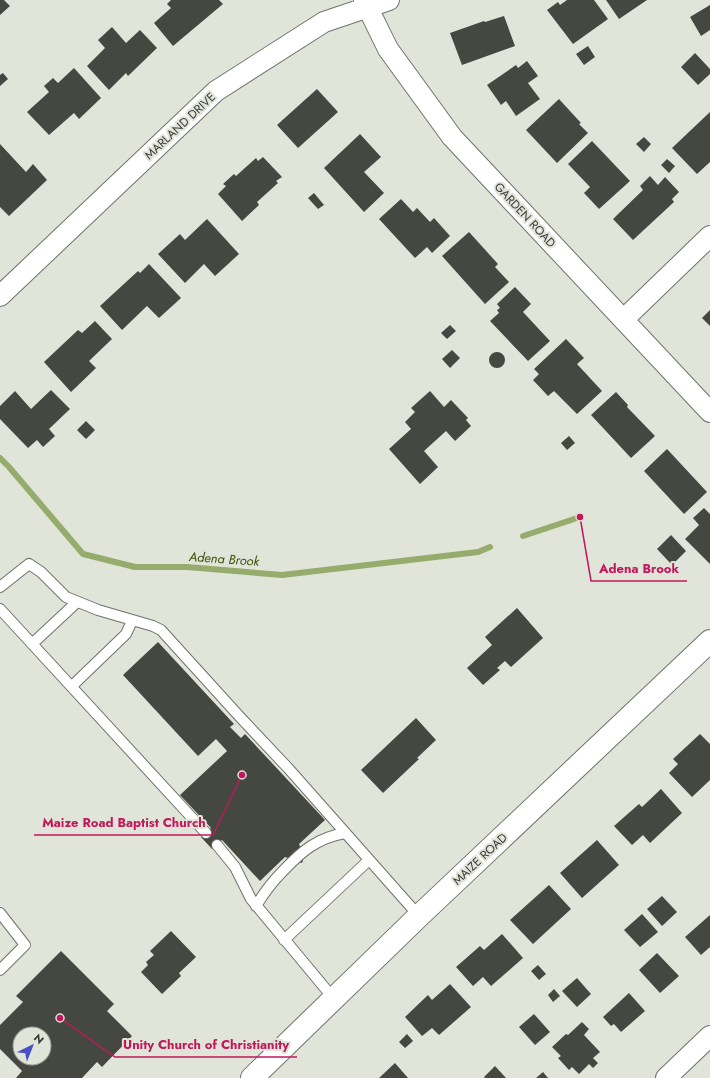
<svg xmlns="http://www.w3.org/2000/svg" width="710" height="1078" viewBox="0 0 710 1078" font-family="Jost,sans-serif">
<style>
.lines{fill:none;stroke-linecap:round;stroke-linejoin:round}
.stream{stroke:#96ac6d;stroke-width:6}
.building{fill:#454840;fill-rule:evenodd}
.lane-casing{stroke:#6f736a;stroke-width:12}
.street-casing{stroke:#6f736a;stroke-width:22}
.secondary-casing{stroke:#6f736a;stroke-width:24}
.lane{stroke:#fff;stroke-width:10}
.street{stroke:#fff;stroke-width:20}
.secondary{stroke:#fff;stroke-width:22}
.labels{text-anchor:middle;dominant-baseline:central;stroke-width:4;stroke-linejoin:round;paint-order:stroke}
.street-label{font-size:12px;fill:#373935;stroke:#e0e4d9}
.water-label{font-size:13px;font-style:italic;fill:#3a4d01;stroke:#e0e4d9}
.leader{fill:none;stroke:#c2185b;stroke-width:1.5}
.callout-dot{fill:#c2185b;stroke:#e0e4d9;stroke-width:1.5}
.callout-label{font-size:13px;text-anchor:middle;font-weight:bold;fill:#c2185b;stroke:#e0e4d9;stroke-width:4;stroke-linejoin:round;paint-order:stroke}
</style>
<rect width="100%" height="100%" fill="#e0e4d9"/>
<g class="lines">
<path class="stream" d="M0,458L9,467L83,554L135,567H187L282,575L478,552L490,547
M523,536L580,517"/>
</g>
<path class="building" d="M0,0H4L10,6L0,15Z
M171,0H219L223,4L173,46L154,23L171,8L167,4Z
M567,0H594L608,19L573,44L547,10L558,2L560,5Z
M606,0H647L619,19Z
M710,5V30L701,36L690,17Z
M504,16L515,46L462,65L450,33L484,21L485,22Z
M112,27L126,43L140,30L157,48L128,76L126,73L109,90L87,66L105,48L98,40Z
M588,46L595,57L584,65L576,54Z
M695,53L710,69V74L698,85L681,67Z
M527,61L538,76L528,83L540,99L516,116L506,101L501,105L487,85L516,65L518,68Z
M74,68L101,98L79,119L74,113L49,135L27,112L49,92L44,86L53,78L58,83Z
M3,73L8,79L0,86V75Z
M317,89L338,112L298,148L277,125Z
M559,99L581,123L579,124L588,133L557,163L526,130Z
M710,112V162L697,174L672,148Z
M360,134L381,157L364,172L384,193L364,212L324,168Z
M644,137L651,144L644,152L636,144Z
M592,141L630,181L599,209L584,193L590,187L568,164Z
M0,144L26,172L33,164L47,180L9,216L0,207Z
M263,157L282,177L276,181L278,183L257,202L259,205L242,221L218,194L226,186L223,184L234,174L236,176L256,158L258,161Z
M667,159L675,166L669,173L661,165Z
M650,176L658,185L665,177L679,192L672,199L674,202L633,240L613,219L643,190L640,186Z
M314,193L324,205L318,209L308,198Z
M401,199L413,212L417,208L430,222L434,218L450,236L432,253L427,247L415,258L379,219Z
M207,219L239,254L215,276L204,264L185,283L158,254L180,234L185,240Z
M469,232L498,264L495,267L509,282L485,304L442,256Z
M149,264L181,298L159,318L147,306L122,330L100,306L138,271L140,273Z
M515,287L531,304L523,312L550,341L528,361L490,321L499,313L497,310L500,308L497,304Z
M710,310V326L702,318Z
M95,321L112,339L89,361L96,368L71,392L44,362L78,330L82,333Z
M450,325L456,331L447,339L441,333Z
M566,339L584,358L577,364L602,391L577,414L554,391L548,396L533,380L539,374L534,369Z
M452,350L460,358L450,368L442,359Z
M489 360a8 8 0 1 1 16 0a8 8 0 1 1-16 0Z
M51,390L70,409L49,429L55,436L43,447L37,440L28,448L0,419V406L15,391L31,409Z
M430,391L444,407L451,400L468,418L466,420L471,426L455,441L446,431L424,451L438,467L420,484L389,449L411,429L405,422L415,412L411,408Z
M616,392L628,405L627,407L655,436L631,458L591,415Z
M86,421L95,430L86,439L77,430Z
M569,436L575,443L567,450L561,443Z
M667,449L707,492L684,514L644,471Z
M704,508L710,514V564L685,539L699,525L693,518Z
M671,535L686,551L672,565L657,549Z
M517,608L543,638L511,667L505,661L497,668L500,670L483,685L467,668L492,645L485,637Z
M158,642L234,724L230,727L241,738L245,734L325,820L299,844L304,857L302,863L285,857L260,881L222,840L212,849L201,837L211,828L180,795L227,751L216,739L198,756L123,675Z
M416,718L436,740L417,758L419,759L383,793L361,770Z
M700,734L710,744V780L692,797L669,773L678,764L673,759Z
M661,789L682,813L650,843L643,835L632,845L614,826L639,804L642,807Z
M597,840L619,865L582,898L560,873Z
M549,885L571,909L533,944L510,920Z
M662,896L677,912L662,926L647,909Z
M642,914L658,932L640,947L624,930Z
M710,915V947L701,955L685,937Z
M171,931L196,957L179,973L181,976L162,994L141,972L148,965L146,962L154,955L150,951Z
M502,934L523,958L491,986L483,977L473,986L456,967L480,946L484,950Z
M61,951L114,1004L107,1011L132,1036L102,1067L97,1062L82,1078H16L22,1071L0,1049V1025L23,1002L16,996ZM20,1034H44V1058H20Z
M657,953L679,976L660,993L639,970Z
M538,965L546,974L539,980L531,971Z
M577,978L591,994L577,1007L562,991Z
M450,984L471,1007L439,1035L432,1028L422,1036L405,1017L428,995L432,1000Z
M554,989L560,996L553,1002L548,995Z
M629,993L645,1011L621,1032L614,1024L611,1026L603,1017Z
M534,1014L550,1032L535,1045L519,1027Z
M582,1022L589,1029L584,1035L600,1052L593,1058L598,1063L593,1068L589,1064L579,1074L572,1067L569,1070L558,1058L561,1056L552,1047L566,1034L568,1035Z
M407,1034L413,1041L405,1048L399,1042Z
M395,1063L408,1078H379Z
M495,1066L506,1078H485L484,1077Z
M543,1072L548,1078H536Z"/>
<g class="lines">
<defs>
<path id="lane" d="M0,587L29,564L41,572L66,597L98,610L153,626L161,630L239,716L288,768L419,916
M0,609L206,833
M32,644L77,602
M72,686L126,634L132,621
M217,845L235,867L251,899L334,999
M256,906C265,891 271,883 283,871C302,851 317,838 345,833
M0,913L25,945L0,970
M284,940L369,860"/>
<path id="street" d="M364,0L388,49L452,137L710,412
M0,296L216,91L324,22L389,0
M624,319L710,236
M666,1078L710,1036"/>
<path id="secondary" d="M252,1078L419,916L710,641"/>
</defs>
<use href="#lane" class="lane-casing"/>
<use href="#street" class="street-casing"/>
<use href="#secondary" class="secondary-casing"/>
<use href="#lane" class="lane"/>
<use href="#street" class="street"/>
<use href="#secondary" class="secondary"/>
</g>
<g class="labels">
<g class="street-label">
<text transform="translate(180 126) rotate(-43)">MARLAND DRIVE</text>
<text transform="translate(525 215) rotate(47)">GARDEN ROAD</text>
<text transform="translate(480 859) rotate(-43)">MAIZE ROAD</text>
</g>
<g class="water-label">
<text transform="translate(224 559) rotate(4)">Adena Brook</text>
</g>
</g>
<path class="leader" d="M580 517L591 581H687M242 775L213 835H34M60 1018L115 1057H297"/>
<g class="callout-dot">
<circle cx="580" cy="517" r="4"/>
<circle cx="242" cy="775" r="4"/>
<circle cx="60" cy="1018" r="4"/>
</g>
<g class="callout-label">
<text x="639" y="573">Adena Brook</text>
<text x="124" y="827">Maize Road Baptist Church</text>
<text x="206" y="1049">Unity Church of Christianity</text>
</g>
<g transform="translate(32 1046) rotate(43)"><circle r="19" fill="#e0e4d9" stroke="#9ca097"/>
<path d="M0-3L7 15L0 10L-7 15Z" fill="#4751c6"/>
<text y="-6" font-size="11" font-weight="bold" text-anchor="middle" fill="#373935">N</text>
</g>
</svg>
